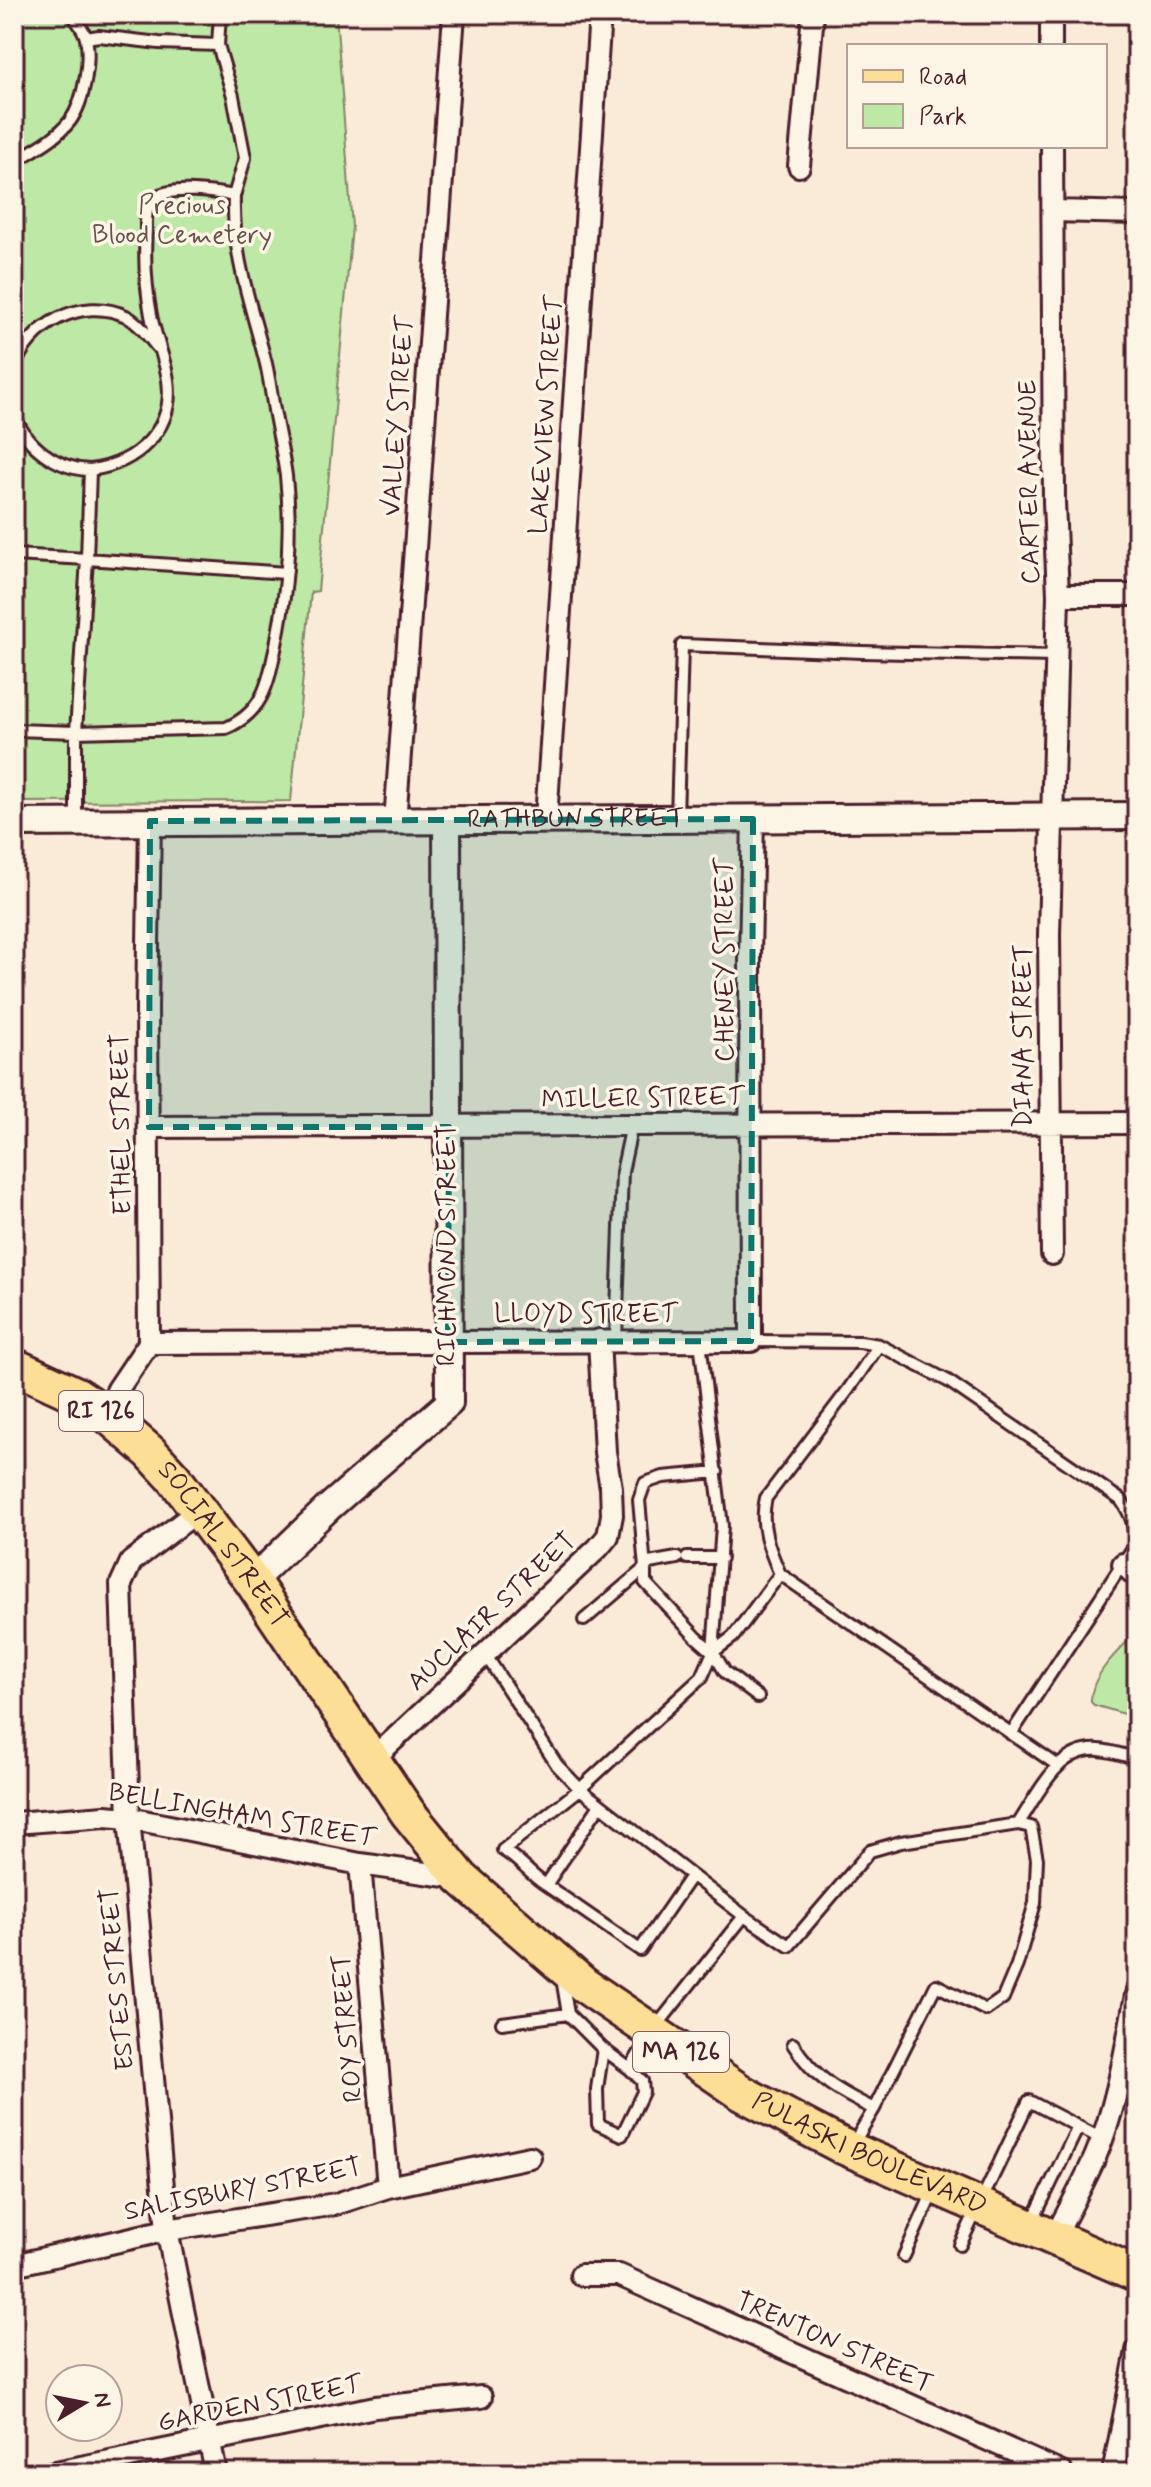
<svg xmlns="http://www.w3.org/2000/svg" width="1151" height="2487" viewBox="0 0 1151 2487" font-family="Mynerve,sans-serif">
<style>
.green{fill:#bde8a5;stroke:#848468;stroke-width:2}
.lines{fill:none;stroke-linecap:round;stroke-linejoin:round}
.service-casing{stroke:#4a1f2b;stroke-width:16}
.minor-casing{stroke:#4a1f2b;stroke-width:26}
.tertiary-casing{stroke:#4a1f2b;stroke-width:32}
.primary-casing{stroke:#4a1f2b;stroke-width:40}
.service{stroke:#fcf5e5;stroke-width:10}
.minor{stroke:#fcf5e5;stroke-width:20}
.tertiary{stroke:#fcf5e5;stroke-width:26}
.primary{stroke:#fcde96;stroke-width:34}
.marked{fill:#0f766e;fill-opacity:0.2;stroke:#0f766e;stroke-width:6;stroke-dasharray:16 10;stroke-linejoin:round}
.labels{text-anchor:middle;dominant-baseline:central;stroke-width:7;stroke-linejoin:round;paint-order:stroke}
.shield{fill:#fcf5e5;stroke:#7f5f63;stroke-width:2}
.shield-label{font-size:24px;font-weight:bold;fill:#4a1f2b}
.park-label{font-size:26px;fill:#67514a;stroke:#fcf5e5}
.street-label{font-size:26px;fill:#4a1f2b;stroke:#fcf5e5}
</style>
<rect width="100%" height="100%" fill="#faead8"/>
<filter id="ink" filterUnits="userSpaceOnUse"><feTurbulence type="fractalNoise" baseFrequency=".0125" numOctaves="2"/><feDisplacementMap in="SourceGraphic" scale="16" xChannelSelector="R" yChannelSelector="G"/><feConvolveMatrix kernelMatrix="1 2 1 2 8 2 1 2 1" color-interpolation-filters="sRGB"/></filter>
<g filter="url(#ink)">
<path class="green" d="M14,14H336L352,227L318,591L311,592L291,801L14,802Z
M1137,1632V1718L1094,1705L1091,1702C1090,1675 1119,1650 1137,1632Z"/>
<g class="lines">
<defs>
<path id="service" d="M86,38L99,36L159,43L218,45
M14,162C33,150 56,139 70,121C84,102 92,58 85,35C82,27 77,21 72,14
M14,369C28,325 82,295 126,316C139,323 148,336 157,347
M14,413C24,445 57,469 90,470L87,559L14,555
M90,470C137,464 175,429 168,380C165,358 155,337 151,315C146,288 144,258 146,230C146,218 145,204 156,197C172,186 215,192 234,196L245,158L233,96L218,45L220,14
M14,730L76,732L226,728C264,712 268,683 276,645C287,591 292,531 286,476C283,454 278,432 274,410C271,392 269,373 264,356C250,302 232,252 234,196
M677,819L682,645L862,652L1056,656
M76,821V732L87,559L286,573
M616,1340L622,1172L632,1125
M700,1341L722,1526L713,1652
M751,1341L860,1342L879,1345L948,1381L1121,1500C1133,1517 1136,1528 1133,1548L1011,1734
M879,1345L848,1390L766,1498C759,1525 769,1549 780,1574L1057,1765
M677,1558L649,1563L645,1568V1582L696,1637L713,1652L725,1672L758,1697
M687,1558H721
M584,1620L645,1568L639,1500L645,1483L663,1477L717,1472
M485,1654L557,1765L580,1789L744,1916L789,1946L870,1851L901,1842L1018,1824C1038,1795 1057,1747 1099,1750C1112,1751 1125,1756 1137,1758
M600,1805L546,1885L640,1950L691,1876
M546,1885C530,1875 520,1860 503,1850L580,1789L702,1677L713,1652L733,1637L780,1574
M562,1978L568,2014L603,2049L630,2069L652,2032L744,1916
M502,2023L568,2014
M793,2044C814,2078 839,2092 874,2109
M603,2049L597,2089L598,2124L622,2135L643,2092L642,2081L630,2069
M853,2144L874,2109L936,1985L986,2010L1003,1998L1017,1965L1035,1903L1037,1859L1031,1827L1018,1824
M1032,2222L1078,2127
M960,2245L1029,2101L1102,2139
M904,2256L933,2192"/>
<path id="minor" d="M1051,46V14
M1052,146L1054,502L1058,595L1049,935L1052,1254
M799,166L813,14
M1053,211L1137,213
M1058,595H1137
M546,819L600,14
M395,822L454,14
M149,1127L1137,1123
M149,1343L751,1341L750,954L753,819
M106,1414L118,1389L149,1343L147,1007L150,821
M199,1510L131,1562L121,1584L129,1818L167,2230L216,2473
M1123,1564L1137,1577
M372,1760L598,1548L608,1536L612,1515L611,1488L605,1452L599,1340
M14,1823L105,1816L129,1818L360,1864L461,1878
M360,1864L388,2187
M1054,2239C1068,2211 1084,2183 1096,2155C1118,2103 1126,2046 1137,1990
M14,2265L167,2230L336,2204L388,2187L530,2157
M581,2275H619L1062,2473
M51,2473L375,2407L481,2397
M1113,2473L1137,2351"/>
<g id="tertiary">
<path id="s1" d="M14,823L1137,816"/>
<path d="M252,1581L328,1508L449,1403L447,821"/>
</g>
<g id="primary">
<path id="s2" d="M14,1366L77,1395L106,1414L151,1453L174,1478L252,1581L408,1813L461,1878L584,1985L742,2093L842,2146L1137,2274"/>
</g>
</defs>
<use href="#service" class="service-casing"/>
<use href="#minor" class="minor-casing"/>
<use href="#tertiary" class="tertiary-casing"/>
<use href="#primary" class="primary-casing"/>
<use href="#service" class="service"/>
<use href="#minor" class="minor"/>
<use href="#tertiary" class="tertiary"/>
<use href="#primary" class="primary"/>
</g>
</g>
<path class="marked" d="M753,819L751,1341L448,1342L449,1127H149L150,821Z"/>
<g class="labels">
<g class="shield">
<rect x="59" y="1391" width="84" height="40" rx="6"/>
<rect x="633" y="2032" width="96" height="40" rx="6"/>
</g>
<g class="shield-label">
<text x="101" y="1411">RI 126</text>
<text x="681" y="2052">MA 126</text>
</g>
<g class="park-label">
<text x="182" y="206">Precious<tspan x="182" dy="30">Blood Cemetery</tspan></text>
</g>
<g class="street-label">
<text transform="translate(547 415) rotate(-86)">LAKEVIEW STREET</text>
<text transform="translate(399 416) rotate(-86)">VALLEY STREET</text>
<text transform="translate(1030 482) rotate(-91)">CARTER AVENUE</text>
<text stroke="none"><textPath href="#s1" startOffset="562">RATHBUN STREET</textPath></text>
<text transform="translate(726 960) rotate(-90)">CHENEY STREET</text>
<text transform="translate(1024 1036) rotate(-90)">DIANA STREET</text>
<text transform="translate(643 1099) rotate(-1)">MILLER STREET</text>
<text transform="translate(122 1124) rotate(-91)">ETHEL STREET</text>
<text transform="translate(448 1245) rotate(-90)">RICHMOND STREET</text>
<text x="586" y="1315">LLOYD STREET</text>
<text stroke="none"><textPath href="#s2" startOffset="280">SOCIAL STREET</textPath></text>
<text transform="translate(492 1612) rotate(-43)">AUCLAIR STREET</text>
<text transform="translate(242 1816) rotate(10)">BELLINGHAM STREET</text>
<text transform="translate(118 1979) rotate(-95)">ESTES STREET</text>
<text transform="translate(348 2028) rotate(-95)">ROY STREET</text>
<text stroke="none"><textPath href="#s2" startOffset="1186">PULASKI BOULEVARD</textPath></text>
<text transform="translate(243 2190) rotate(-11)">SALISBURY STREET</text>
<text transform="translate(834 2343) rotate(24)">TRENTON STREET</text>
<text transform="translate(260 2404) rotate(-11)">GARDEN STREET</text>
</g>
</g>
<rect width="1151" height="2487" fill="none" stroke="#fcf5e5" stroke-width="48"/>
<rect x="24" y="24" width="1103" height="2439" fill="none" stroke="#4a1f2b" stroke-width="3" filter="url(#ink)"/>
<rect x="847" y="44" width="260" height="104" fill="#fcf5e5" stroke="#b59f9b" stroke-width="2"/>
<rect x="863" y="70" width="40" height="12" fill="#fcde96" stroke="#b59f9b" stroke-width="2"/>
<text x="919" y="84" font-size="24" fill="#4a1f2b">Road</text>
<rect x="863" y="104" width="40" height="24" fill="#bde8a5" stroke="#b59f9b" stroke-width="2"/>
<text x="919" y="124" font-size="24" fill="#4a1f2b">Park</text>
<g transform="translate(84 2403) rotate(80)"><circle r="38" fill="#fcf5e5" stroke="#b59f9b" stroke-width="2"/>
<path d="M0-6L14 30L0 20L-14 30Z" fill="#4a1f2b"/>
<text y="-12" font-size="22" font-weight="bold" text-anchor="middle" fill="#4a1f2b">N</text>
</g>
</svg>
